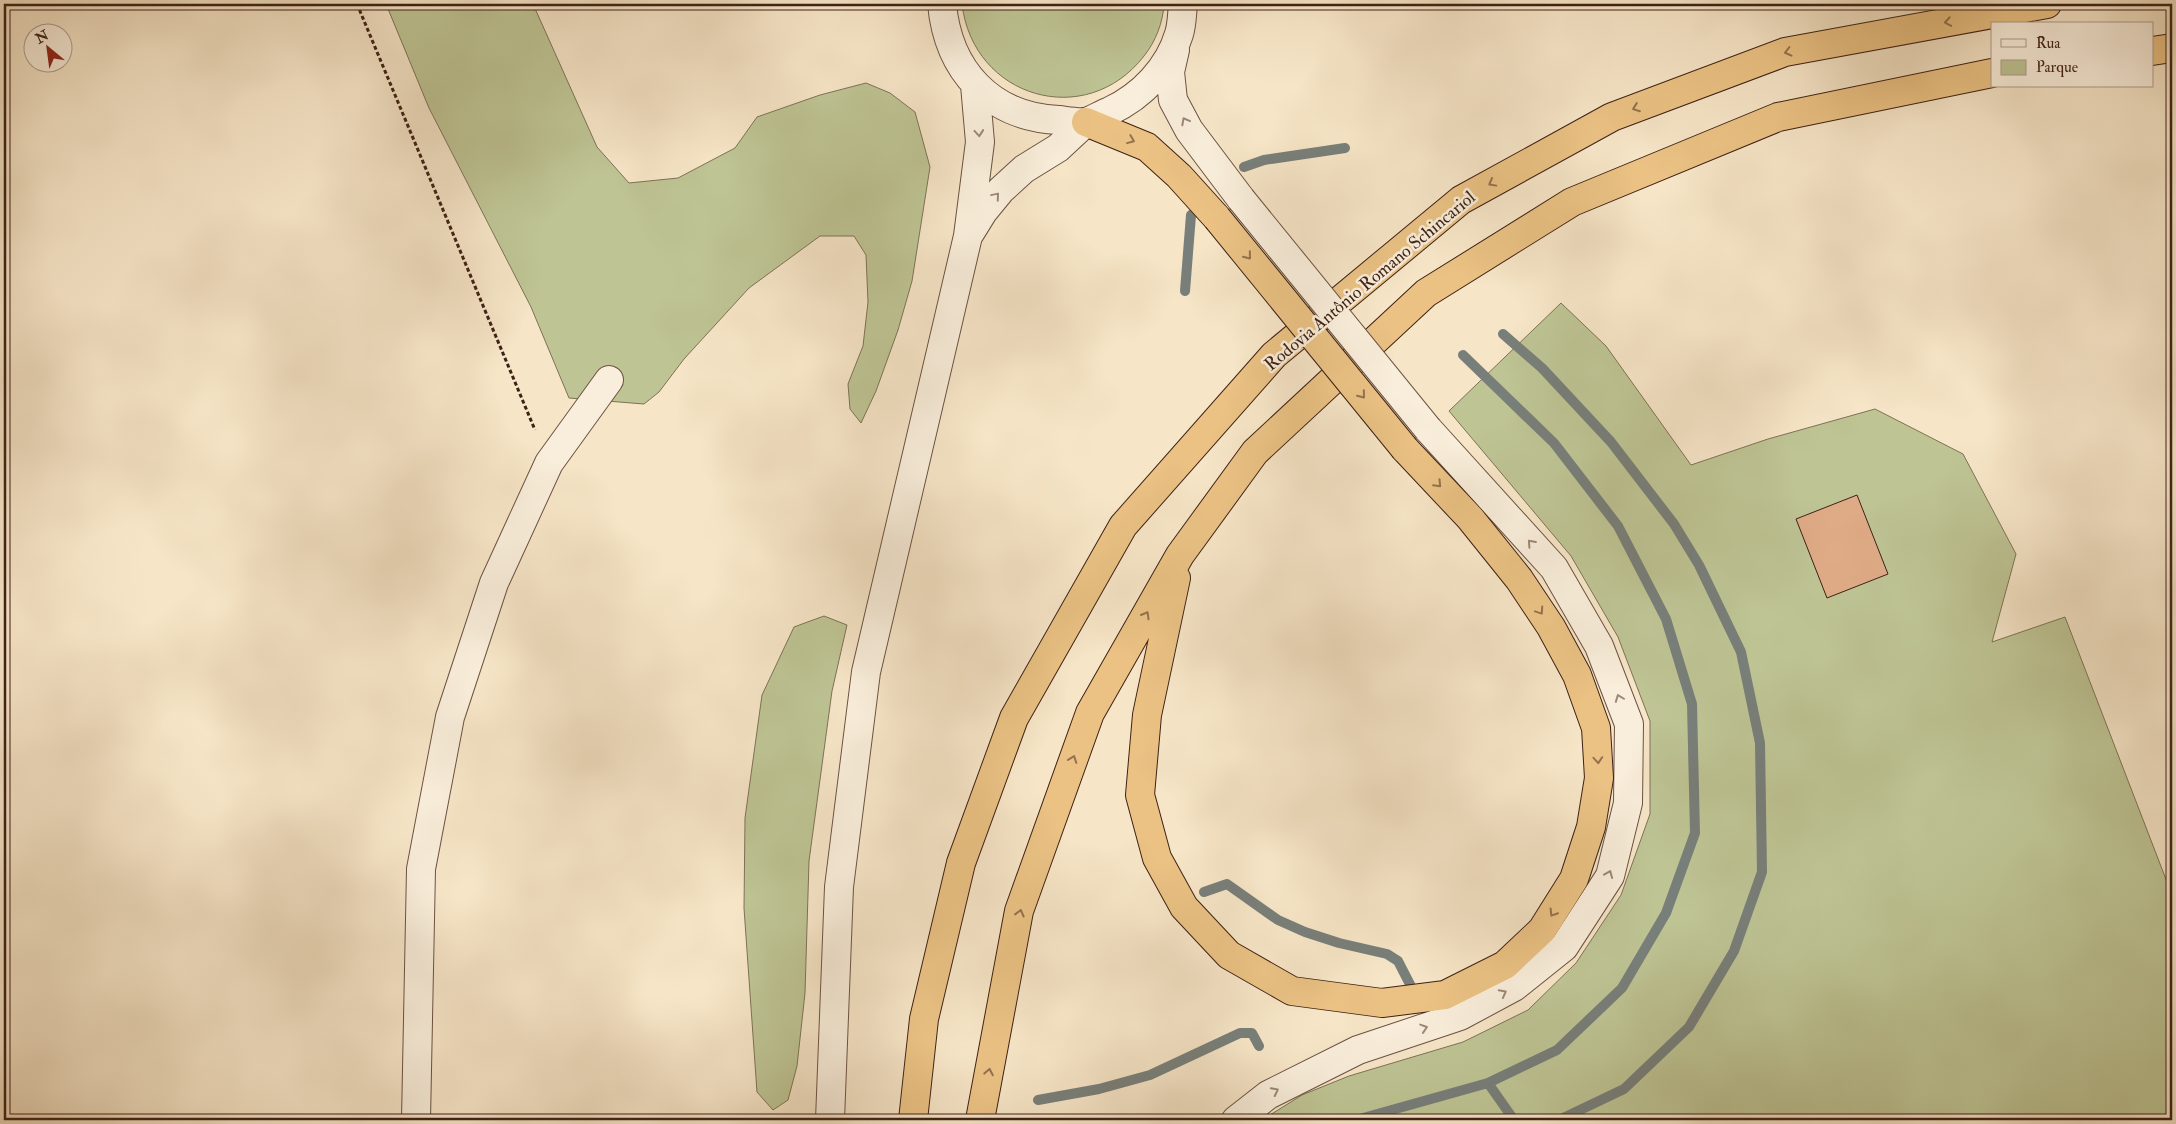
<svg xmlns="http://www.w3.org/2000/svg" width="2176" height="1124" viewBox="0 0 2176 1124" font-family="'IM FELL Double Pica',serif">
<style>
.green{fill:#bec494;stroke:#7e7255}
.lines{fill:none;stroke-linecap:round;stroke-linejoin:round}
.stream{stroke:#787f7a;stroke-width:10}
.building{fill:#deab86;stroke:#3e2116}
.minor-casing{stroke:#6c5242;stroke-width:30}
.tertiary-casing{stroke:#6c5242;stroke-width:30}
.trunk-casing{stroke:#3e2116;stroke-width:30}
.path{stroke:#3e2116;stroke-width:3;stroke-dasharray:4 2.5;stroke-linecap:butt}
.minor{stroke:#f9eedb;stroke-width:28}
.tertiary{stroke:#f9eedb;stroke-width:28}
.trunk{stroke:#ebc284;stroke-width:28}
.tertiary-bridge-casing{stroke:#6c5242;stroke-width:30;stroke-linecap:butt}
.trunk-bridge-casing{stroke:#3e2116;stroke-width:30;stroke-linecap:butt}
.tertiary-bridge{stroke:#f9eedb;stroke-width:28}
.trunk-bridge{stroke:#ebc284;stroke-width:28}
.oneway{stroke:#94724d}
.oneway2{stroke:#9c8878}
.labels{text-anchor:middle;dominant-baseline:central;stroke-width:5;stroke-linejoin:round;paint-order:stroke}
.street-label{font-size:18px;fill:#3e2116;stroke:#f9eedb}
</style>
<rect width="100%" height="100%" fill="#f6e5c7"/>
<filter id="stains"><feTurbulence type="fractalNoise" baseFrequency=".004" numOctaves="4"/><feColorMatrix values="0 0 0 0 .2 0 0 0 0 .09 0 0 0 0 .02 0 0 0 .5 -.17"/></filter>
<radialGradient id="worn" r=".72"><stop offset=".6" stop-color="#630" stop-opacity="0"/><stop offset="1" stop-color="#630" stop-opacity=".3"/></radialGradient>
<path class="green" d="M386,4H533L597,147L629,183L678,178L735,148L757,117L820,95L866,83L890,93L915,112L930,167L912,281L898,330L876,391L861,423L850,409L848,384L863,346L868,302L866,255L854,236H820L749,288L684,359L659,392L644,404L569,398L531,307L429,108Z
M962,4H1164C1163,22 1156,41 1144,56C1086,131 973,98 962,4Z
M1561,303L1606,346L1691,465L1768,439L1875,409L1963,454L2016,554L1992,642L2065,617L2172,895V1120H1262L1302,1095L1349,1076L1463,1042L1528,1010L1576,963L1621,895L1650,814V721L1618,637L1571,556L1449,411Z
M824,616L847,625L832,691L809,861L805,993L797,1066L788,1100L773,1110L757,1092L744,908L745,818L762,695L794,627Z"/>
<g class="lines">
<path class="stream" d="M1244,167L1264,160L1345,148
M1185,291L1191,215L1199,209
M1503,334L1542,368L1611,442L1674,524L1699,565L1741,652L1760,743L1762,872L1734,951L1689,1027L1624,1089L1559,1120
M1204,892L1227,884L1278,920L1305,932L1339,943L1387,954L1398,961L1417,998
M1488,1083L1514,1120
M1038,1100L1099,1089L1150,1075L1240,1033H1252L1259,1046
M1356,1120L1488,1083L1557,1050L1622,988L1666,913L1695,833L1692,704L1666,619L1618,526L1554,443L1463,355"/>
</g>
<path class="building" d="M1857,495L1888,574L1827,598L1796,519Z"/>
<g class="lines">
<defs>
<path id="minor" d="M416,1120L421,869L450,717L494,583L549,463L609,380"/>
<path id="tertiary" d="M942,4C948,70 990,117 1059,120C1067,121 1078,123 1086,122C1093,120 1102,114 1110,111C1142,96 1169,68 1179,34C1182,25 1182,13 1183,4
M1175,50L1170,72L1173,100L1189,130L1241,199
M970,233L983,212L1001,190L1024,169L1058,148L1086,122
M830,1120L839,887L866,672L968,236L980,142L975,85
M1236,1120L1268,1095L1358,1050L1460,1016L1514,987L1564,947L1610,876L1628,803L1629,724L1599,646L1554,568L1428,429"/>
<path id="trunk" d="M2152,51L2172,48
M1086,122L1147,147L1179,176L1217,218
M1176,578L1147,715L1140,795L1157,858L1184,907L1229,955L1292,991L1382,1003L1445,995L1505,965L1542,930L1574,879L1591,827L1599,778L1596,728L1577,675L1551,627L1519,579L1470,518L1405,449
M913,1120L924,1019L961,863L1014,718L1123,526L1274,355L1461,200L1612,117L1785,52L2047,4
M980,1120L1019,911L1090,713L1180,555L1255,452L1426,293L1572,202L1778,117L1992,73"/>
</defs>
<use href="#minor" class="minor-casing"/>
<use href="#tertiary" class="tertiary-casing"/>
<use href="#trunk" class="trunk-casing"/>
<path class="path" d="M357,4L535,430"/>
<use href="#minor" class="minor"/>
<use href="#tertiary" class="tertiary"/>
<use href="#trunk" class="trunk"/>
<defs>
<path id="tertiary-bridge" d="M1241,199L1428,429"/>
<path id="trunk-bridge" d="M1217,218L1405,449"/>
</defs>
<use href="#tertiary-bridge" class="tertiary-bridge-casing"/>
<use href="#trunk-bridge" class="trunk-bridge-casing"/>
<use href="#tertiary-bridge" class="tertiary-bridge"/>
<use href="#trunk-bridge" class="trunk-bridge"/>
</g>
<defs><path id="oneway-chevron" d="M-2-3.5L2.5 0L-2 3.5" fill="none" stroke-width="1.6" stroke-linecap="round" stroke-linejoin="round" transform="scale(1.25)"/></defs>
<g class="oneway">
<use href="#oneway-chevron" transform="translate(1948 22) rotate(170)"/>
<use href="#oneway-chevron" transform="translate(1788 52) rotate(166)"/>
<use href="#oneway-chevron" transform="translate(1636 108) rotate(159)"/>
<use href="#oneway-chevron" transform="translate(1131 140) rotate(22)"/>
<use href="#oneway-chevron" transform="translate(1492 183) rotate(151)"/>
<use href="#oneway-chevron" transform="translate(1248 256) rotate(51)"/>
<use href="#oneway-chevron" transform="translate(1362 395) rotate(51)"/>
<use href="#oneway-chevron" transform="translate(1438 484) rotate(47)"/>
<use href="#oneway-chevron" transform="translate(1540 611) rotate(56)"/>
<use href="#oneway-chevron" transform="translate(1146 615) rotate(-60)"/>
<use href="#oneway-chevron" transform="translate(1073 759) rotate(-70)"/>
<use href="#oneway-chevron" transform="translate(1598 760) rotate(86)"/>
<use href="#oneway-chevron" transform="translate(1020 913) rotate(-76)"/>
<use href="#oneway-chevron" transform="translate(1553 913) rotate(122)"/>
<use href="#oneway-chevron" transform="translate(989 1072) rotate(-79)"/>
</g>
<g class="oneway2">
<use href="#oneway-chevron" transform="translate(1185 121) rotate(-118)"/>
<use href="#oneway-chevron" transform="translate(979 133) rotate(85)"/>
<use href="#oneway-chevron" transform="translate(996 196) rotate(-50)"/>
<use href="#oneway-chevron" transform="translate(1531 543) rotate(-132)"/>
<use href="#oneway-chevron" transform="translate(1619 698) rotate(-111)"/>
<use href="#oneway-chevron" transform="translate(1609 874) rotate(-68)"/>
<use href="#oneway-chevron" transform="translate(1503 993) rotate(-28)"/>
<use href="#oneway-chevron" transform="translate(1424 1028) rotate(-18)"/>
<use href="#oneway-chevron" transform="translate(1275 1091) rotate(-27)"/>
</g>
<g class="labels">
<g class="street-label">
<text transform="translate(1370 281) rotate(-40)">Rodovia Antônio Romano Schincariol</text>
</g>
</g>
<rect width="2176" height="1124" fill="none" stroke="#f6e5c7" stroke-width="20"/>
<rect x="5" y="5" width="2166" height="1114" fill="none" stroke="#3e2116" stroke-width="2.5"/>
<rect x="10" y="10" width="2156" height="1104" fill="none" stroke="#3e2116"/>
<rect x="1991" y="22" width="162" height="65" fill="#f9eedb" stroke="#ae9c8c"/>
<rect x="2001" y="39" width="25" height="8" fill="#f9eedb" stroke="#ae9c8c"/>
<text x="2036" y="48" font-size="15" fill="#3e2116">Rua</text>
<rect x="2001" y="60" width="25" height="15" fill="#bec494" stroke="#ae9c8c"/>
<text x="2036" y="72" font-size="15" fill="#3e2116">Parque</text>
<g transform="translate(48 48) rotate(331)"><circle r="24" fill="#f9eedb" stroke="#ae9c8c"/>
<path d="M0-4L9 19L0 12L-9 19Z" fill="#8f2418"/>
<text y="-8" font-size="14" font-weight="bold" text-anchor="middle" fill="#3e2116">N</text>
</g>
<rect width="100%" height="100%" filter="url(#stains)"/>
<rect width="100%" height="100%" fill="url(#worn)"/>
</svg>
